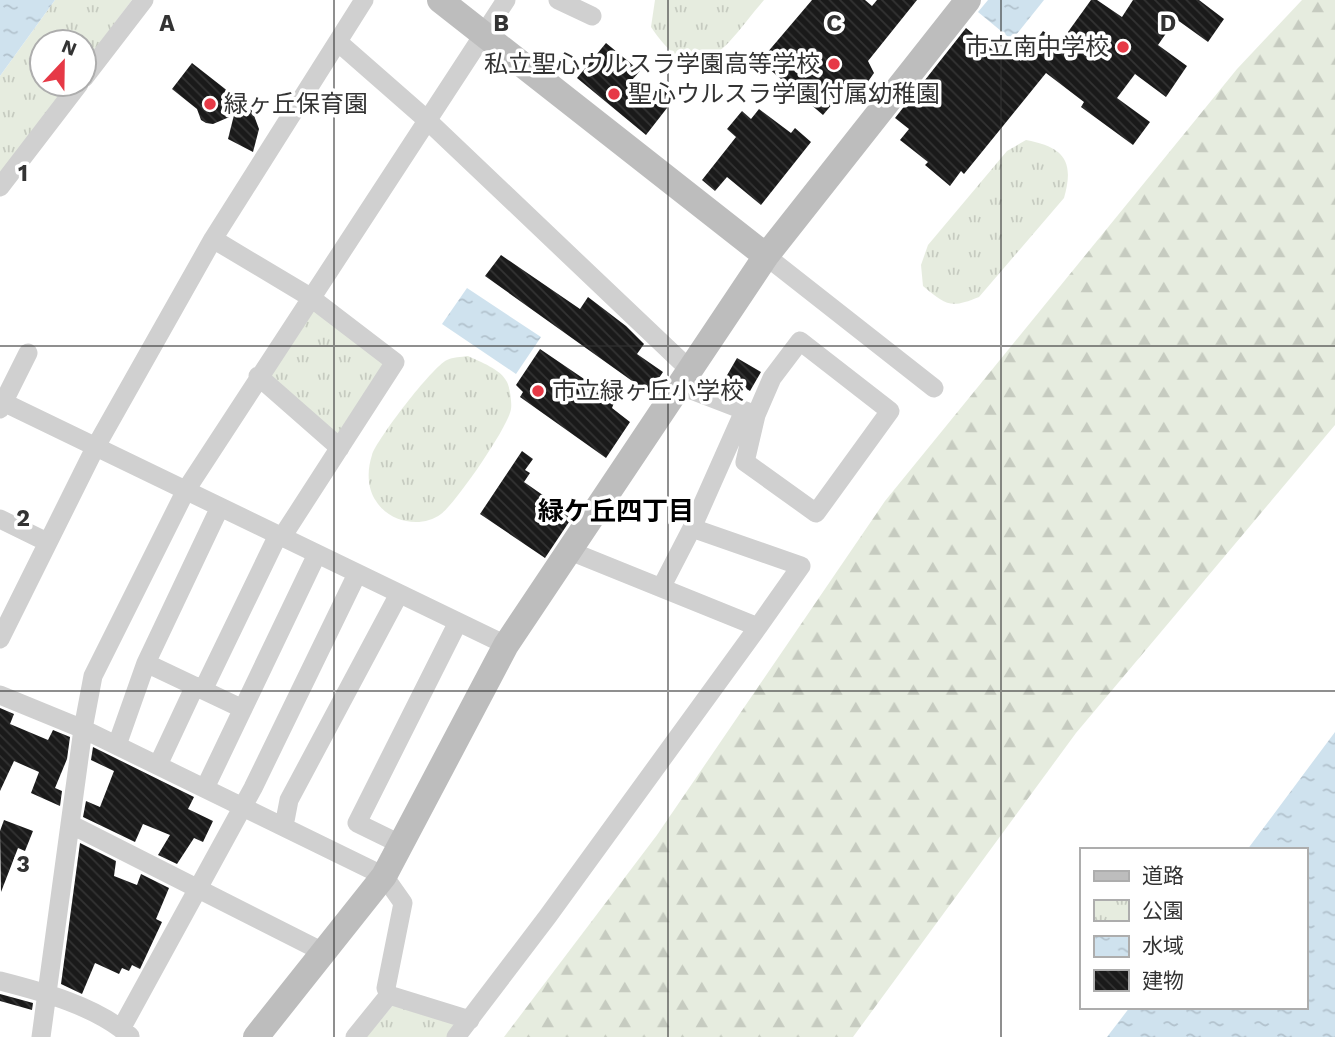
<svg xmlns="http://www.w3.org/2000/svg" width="1335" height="1037" viewBox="0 0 1335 1037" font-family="'Work Sans','Noto Sans JP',sans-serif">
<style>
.forest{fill:url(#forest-firs)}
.park{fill:url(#park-tufts)}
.water{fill:url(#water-ripples)}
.building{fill:url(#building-back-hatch)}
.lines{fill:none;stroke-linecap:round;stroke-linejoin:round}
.street{stroke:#d0d0d0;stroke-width:19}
.secondary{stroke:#bdbdbd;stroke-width:26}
.grid{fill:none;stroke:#333;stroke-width:2;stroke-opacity:0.55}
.poi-dot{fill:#e63946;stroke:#fff;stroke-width:2.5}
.labels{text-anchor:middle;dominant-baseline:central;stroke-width:7;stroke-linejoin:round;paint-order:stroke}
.poi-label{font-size:24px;fill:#333;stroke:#fff;text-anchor:start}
.neighbourhood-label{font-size:26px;font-weight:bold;fill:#000;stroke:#fff}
.grid-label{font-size:23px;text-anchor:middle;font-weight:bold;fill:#333;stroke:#fff;stroke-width:7;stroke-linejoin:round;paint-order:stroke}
</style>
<defs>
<pattern id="forest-firs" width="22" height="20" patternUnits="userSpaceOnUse" patternTransform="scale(1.75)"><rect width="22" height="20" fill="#e6ecdf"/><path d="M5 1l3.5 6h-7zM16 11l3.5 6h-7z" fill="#c6cbc0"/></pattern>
<pattern id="park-tufts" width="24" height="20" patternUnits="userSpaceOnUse" patternTransform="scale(1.75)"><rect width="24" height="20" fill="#e6ecdf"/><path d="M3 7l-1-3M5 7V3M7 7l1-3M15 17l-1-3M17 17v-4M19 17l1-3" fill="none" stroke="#c6cbc0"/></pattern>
<pattern id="water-ripples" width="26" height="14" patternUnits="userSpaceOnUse" patternTransform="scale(1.75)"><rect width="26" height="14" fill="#cfe2ee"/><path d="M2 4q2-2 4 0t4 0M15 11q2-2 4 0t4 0" fill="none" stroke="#b2c2cd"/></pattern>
<pattern id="building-back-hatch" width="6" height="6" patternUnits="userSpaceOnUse" patternTransform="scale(1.75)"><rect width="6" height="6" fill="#1a1a1a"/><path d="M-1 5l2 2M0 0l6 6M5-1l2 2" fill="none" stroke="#333"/></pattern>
</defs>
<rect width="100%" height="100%" fill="#fff"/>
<path class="forest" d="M1302,0H1335V425L1076,733L853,1037H504L657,835L885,501L1237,69Z"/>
<path class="park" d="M55,0H132L84,64V42H42V84H69L0,176V76Z
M655,0H764C726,44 699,99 651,27Z
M1026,140C1063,147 1075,160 1064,198L979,297C950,309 946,305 923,286L921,265L928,245L1007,151Z
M310,306L385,363L336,439L264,376Z
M468,356C480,362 501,369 507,382C510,388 512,403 511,409C509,426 455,504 441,514C421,529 389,522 376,501C367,488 367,470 372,455C377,439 432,367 447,360C453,357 461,357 468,356Z
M394,1004L458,1023L447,1037H366Z"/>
<path class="water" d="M0,0H55L0,76Z
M988,0H1044L1012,40L978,12Z
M467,288L541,337L516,374L442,324Z
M1335,732V1037H1107L1130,1007H1305V850H1247Z"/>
<path class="building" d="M812,0H865L872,6L877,0H917L868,61L874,73L867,83L853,79L823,115L760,61Z
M1091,0H1097L1122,17L1133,0H1199L1224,19L1208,42L1176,19L1158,45L1187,66L1166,97L1135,74L1117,98L1150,122L1133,145L1081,107L1084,102L1046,73L964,174L961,171L950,186L925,165L928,162L900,140L909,129L895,118L966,28L1001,57L1006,50L1021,61L1043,31L1060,43Z
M606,43L640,71L632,80L650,96L658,86L674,99L646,135L577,78Z
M192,63L252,110L259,129L253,152L228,139L234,115L213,124L206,123L201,120L197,109L172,89Z
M759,109L791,133L795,128L811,142L761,205L727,177L715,191L702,180L736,137L727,129L742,111L751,119Z
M501,255L580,309L588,297L626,326L644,344L637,354L663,372L649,393L485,276Z
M540,349L615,400L612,408L630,422L606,458L520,397L523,392L516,385Z
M737,358L761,372L750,391L726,377Z
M522,451L533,459L525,470L530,473L524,482L573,516L545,558L480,514Z
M0,708L14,714L10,724L48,740L53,730L70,737L67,759L55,788L62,791L60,806L31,793L39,772L14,761L0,791Z
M93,747L194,797L188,809L213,821L203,842L194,838L177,864L158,855L170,835L143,824L135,842L83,817L86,801L100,807L114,771L91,760Z
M4,820L33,831L25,851L18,848L1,892L0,831Z
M80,843L116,861L114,876L137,885L141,874L169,888L156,919L162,922L140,969L132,965L129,971L122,968L119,974L95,963L82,994L61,984Z
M0,994L33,1003L32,1010L0,1001Z"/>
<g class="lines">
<path class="street" d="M558,0L592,16
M338,42L427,120L689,369
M84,78L144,0
M0,187L79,84
M213,239L310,297L395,362L282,537
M766,256L934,388
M258,376L340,448
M678,385L756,415L772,378L800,341L890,411L816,513L745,462L756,415
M3,402L506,645
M0,409L28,353
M0,519L47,542
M692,528L801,566L758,627
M662,586L692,528L744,411
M0,639L95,448L213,239L364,0
M146,663L243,709
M203,690L278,535
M0,695L83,729L384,876L403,903L386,988L389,995
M117,745L146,663L220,507
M158,765L195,686
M205,788L317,554
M70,824L325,953
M284,826L289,800L399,594
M400,844L357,823L458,622
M0,981C43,992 96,1006 130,1036
M121,1029L253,788L357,574
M41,1037L83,729L93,676L186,490L506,0
M355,1037L389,995L470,1020
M456,1037L548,916L758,627L570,551"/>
<path class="secondary" d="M440,0L766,256
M256,1037L384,876L506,645L766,256L968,0"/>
</g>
<path class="grid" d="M334,0V1037M668,0V1037M1001,0V1037M0,346H1335M0,691H1335"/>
<g class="poi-dot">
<circle cx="1123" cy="47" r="7"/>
<circle cx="834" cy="64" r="7"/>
<circle cx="614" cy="94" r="7"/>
<circle cx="210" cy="104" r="7"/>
<circle cx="538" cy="391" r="7"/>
</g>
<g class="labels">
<g class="poi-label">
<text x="1109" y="47" text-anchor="end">市立南中学校</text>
<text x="820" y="64" text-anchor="end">私立聖心ウルスラ学園高等学校</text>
<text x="628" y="94">聖心ウルスラ学園付属幼稚園</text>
<text x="224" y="104">緑ヶ丘保育園</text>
<text x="552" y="391">市立緑ヶ丘小学校</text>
</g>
<g class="neighbourhood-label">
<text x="616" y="511">緑ケ丘四丁目</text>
</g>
</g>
<g class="grid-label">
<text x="167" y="31">A</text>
<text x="501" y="31">B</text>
<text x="834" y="31">C</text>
<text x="1168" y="31">D</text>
<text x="23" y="181">1</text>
<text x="23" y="526">2</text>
<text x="23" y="872">3</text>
</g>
<rect x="1080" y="848" width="228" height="161" fill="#ffffff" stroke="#adadad" stroke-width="2"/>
<rect x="1094" y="871" width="35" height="10" fill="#bdbdbd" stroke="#adadad" stroke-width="2"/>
<text x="1142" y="883" font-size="21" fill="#333333">道路</text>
<rect x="1094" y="900" width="35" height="21" fill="url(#park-tufts)" stroke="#adadad" stroke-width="2"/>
<text x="1142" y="918" font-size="21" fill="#333333">公園</text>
<rect x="1094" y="936" width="35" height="21" fill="url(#water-ripples)" stroke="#adadad" stroke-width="2"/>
<text x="1142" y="953" font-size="21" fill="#333333">水域</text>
<rect x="1094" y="970" width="35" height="21" fill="url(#building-back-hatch)" stroke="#adadad" stroke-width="2"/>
<text x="1142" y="988" font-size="21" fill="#333333">建物</text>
<g transform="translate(63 63) rotate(22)"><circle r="33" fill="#ffffff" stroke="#adadad" stroke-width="2"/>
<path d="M0-5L12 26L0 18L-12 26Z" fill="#e63946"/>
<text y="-10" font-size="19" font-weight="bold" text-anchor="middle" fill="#333333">N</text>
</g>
</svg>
